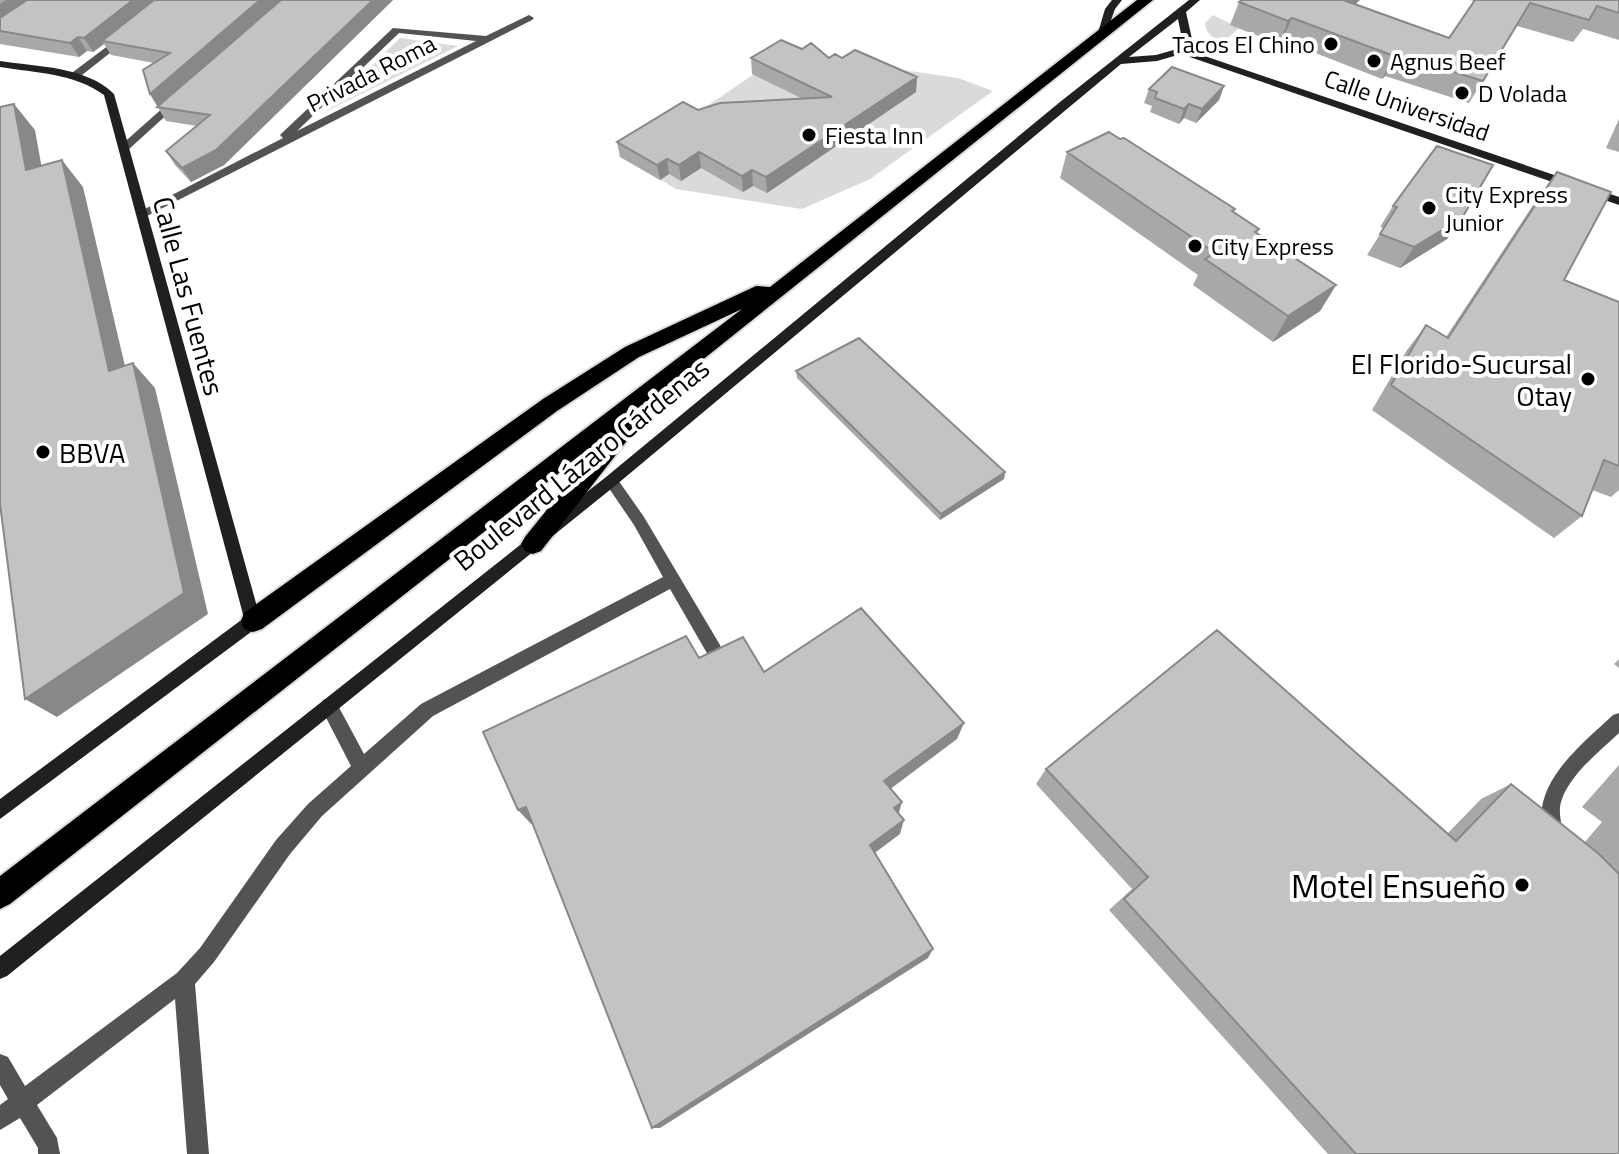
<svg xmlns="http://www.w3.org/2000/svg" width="1619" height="1154" viewBox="0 0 1619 1154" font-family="'Titillium Web',sans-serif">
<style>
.green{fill:#dadada}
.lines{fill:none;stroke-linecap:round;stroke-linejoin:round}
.highway-casing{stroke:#dbdbdb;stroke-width:4}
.lane{fill:#535353;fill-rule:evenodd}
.street{fill:#535353;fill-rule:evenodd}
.secondary{fill:#202020;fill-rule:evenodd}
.highway{fill:#000;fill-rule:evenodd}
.wall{fill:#a8a8a8}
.shaded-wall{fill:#888}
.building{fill:#c3c3c3;stroke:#888;stroke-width:2}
.poi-dot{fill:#000;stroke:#fff;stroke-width:3}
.labels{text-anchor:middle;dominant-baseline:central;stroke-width:8;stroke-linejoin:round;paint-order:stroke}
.far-poi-label{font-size:24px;fill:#000;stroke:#fff;text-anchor:start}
.far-street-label{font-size:24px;fill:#000;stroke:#fff}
.street-label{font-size:28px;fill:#000;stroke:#fff}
.poi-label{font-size:28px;fill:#000;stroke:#fff;text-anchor:end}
.near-poi-label{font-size:34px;fill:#000;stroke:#fff;text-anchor:end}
</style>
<rect width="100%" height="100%" fill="#fff"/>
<path class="green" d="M1213,15L1239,28L1227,39L1236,47C1223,43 1206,39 1205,23Z
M400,38L458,46L325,112Z
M785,53L958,78L993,91L870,179L802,209L676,189L628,160Z"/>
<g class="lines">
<defs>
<path id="highway" d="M1137,0H1153L651,401L654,405L650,411L541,551L533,554L525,551L521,544L525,537L606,436L10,904L0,909V876L742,309L639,357L557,411L262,629L253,632L244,629L241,621L244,613L543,399L625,347L756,286L770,287Z"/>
</defs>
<use href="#highway" class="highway-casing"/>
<path class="lane" d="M611,475L616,477L644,517L720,645L722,650L720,655L714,657L708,655L670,589L433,716L322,816L290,854L214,962L195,984L209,1154H187L175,999L37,1105L57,1138L60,1154H38V1148L20,1118L0,1130V1105L8,1099L0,1085V1054L8,1057L25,1086L177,973L200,948L276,840L308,804L351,766L320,706L323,700L329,698L335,700L364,754L421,704L663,577L634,525L604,481Z
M1619,713V733C1599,752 1569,775 1561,802C1557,815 1565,828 1560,840L1553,842L1546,840C1525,788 1579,747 1613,715Z"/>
<path class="street" d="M529,15L534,18L532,20L147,216L143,217L137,213L283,138L280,135L282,133L393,28L486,36ZM399,33L476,41L297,131Z
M125,33L130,36L129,38L77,79H69V75Z
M174,98L183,100L128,150H120V146Z"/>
<path class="secondary" d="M1112,0H1122L1115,9L1106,34L1097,36L1105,9Z
M1189,0H1200L1186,12L1192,39L1187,50L1619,197V205L1181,54L1157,61L1121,64L616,485L7,976L0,979V956L606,477L1060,102ZM1178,19L1182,39L1177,49L1156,55L1129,57Z
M0,61C37,67 86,66 114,94L261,621L259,626L0,819V799L244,618L104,95C74,73 36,73 0,67Z"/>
<use href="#highway" class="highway"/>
</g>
<path class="wall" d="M0,0H393L224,165L191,182L175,165L166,151L197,126L166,121L150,94L154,63L111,55L104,44L93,52L87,51L79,57L0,44Z
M1469,0H1619V40L1583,29L1573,42L1517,26L1469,103L1385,76L1382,79L1282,40L1279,44L1230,25L1239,2L1356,4L1449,38L1474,1Z
M802,49L829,58H842L917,77L916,92L767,193L753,186L743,192L701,168L681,181L669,174L660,180L620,157L617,142L698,110L803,99L752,74L751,58Z
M1224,86L1219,100L1196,123L1184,118L1179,124L1150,112L1152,106L1144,103L1149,89Z
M1619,119V152L1606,148Z
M1067,152L1235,209L1234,212L1259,229L1257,233L1336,285L1320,311L1273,342L1193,285L1198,275L1060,178Z
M1557,172L1564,280L1619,302V490L1611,497L1592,490L1582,516L1554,538L1372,410L1407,350L1426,325L1446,337L1537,199Z
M1393,206L1462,218L1447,239L1400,268L1367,255L1384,228L1380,227Z
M796,371L1005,472L1004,479L940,520L797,378Z
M1619,659V668L1614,664Z
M1619,765V1154H1328L1109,910L1132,889L1036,784L1046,769L1448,833L1481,799L1511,784L1584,843L1602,822L1582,807Z"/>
<path class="shaded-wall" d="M6,0H37L0,24V4Z
M133,0H159L102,41L104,44L93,52L84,38Z
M260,0H283L158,107L150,94Z
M373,0H393L224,165L191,182L182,168Z
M1347,0H1360L1335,24Z
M1292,18L1282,40L1279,44L1288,21Z
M78,37L87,51L79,57L70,43Z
M1397,54L1385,76L1382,79L1394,56Z
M917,77L916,92L767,193L766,177Z
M1224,86L1219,100L1196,123L1202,109Z
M14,104L35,130L47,197L26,170Z
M1189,104L1184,118L1179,124L1184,109Z
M699,152L701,168L681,181L679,165Z
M667,159L669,174L660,180L657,165Z
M62,160L83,187L132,396L109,371Z
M752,170L753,186L743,192L742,176Z
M1462,218L1447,239L1400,268L1414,247Z
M1336,285L1320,311L1273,342L1288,316Z
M133,363L155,388L208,614L57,717L25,699Z
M1005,472L1004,479L940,520L941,514Z
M964,723L957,739L881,796L884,781Z
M902,802L898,816L894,808Z
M526,807L538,821L531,824L518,810Z
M904,820L900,834L868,858L870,845Z
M933,949L928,958L660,1128H652Z"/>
<path class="building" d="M27,0H133L84,38L78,37L70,43L0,31V18Z
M154,0H260L150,94L143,70L170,53L102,41Z
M281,0H373L216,150L182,168L166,151L210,115L157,107Z
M1242,0H1347L1346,1L1449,38L1475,0H1619V13L1597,6L1589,20L1530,3L1483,81L1397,54L1394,56L1292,18L1288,21L1239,2Z
M781,40L802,49L811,43L829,58L835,54L842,58L855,50L917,77L766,177L752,170L742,176L699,152L679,165L667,159L657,165L617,142L683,102L698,110L720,103L832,97L751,58Z
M1172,67L1224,86L1202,109L1189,104L1184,109L1155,98L1157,92L1149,89Z
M14,104L26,170L62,160L109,371L133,363L184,593L25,699L0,504V107Z
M1109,132L1120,139L1124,138L1235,209L1232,211L1259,229L1255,232L1336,285L1288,316L1205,259L1215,253L1067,152Z
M1437,146L1493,165L1462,218L1414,247L1380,234L1397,207L1393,206Z
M1557,172L1611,192L1564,280L1619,302V466L1604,460L1582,516L1391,385L1426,325L1448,338Z
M859,338L1005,472L941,514L796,371Z
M861,608L964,723L884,781L902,802L894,808L904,820L870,845L933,949L652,1128L526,807L518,810L483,732L686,636L699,658L743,637L764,672Z
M1217,630L1456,841L1511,784L1599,854L1619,874V1154H1356L1124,899L1148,877L1046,769Z"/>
<g class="poi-dot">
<circle cx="1331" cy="44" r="8"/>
<circle cx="1374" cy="61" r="8"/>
<circle cx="1462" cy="93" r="8"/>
<circle cx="809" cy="135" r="8"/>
<circle cx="1429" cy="208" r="8"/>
<circle cx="1195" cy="246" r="8"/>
<circle cx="1588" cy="379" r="8"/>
<circle cx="43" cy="452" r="8"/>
<circle cx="1522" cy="885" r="8"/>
</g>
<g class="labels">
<g class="far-poi-label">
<text x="1315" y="44" text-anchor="end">Tacos El Chino</text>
<text x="1390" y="61">Agnus Beef</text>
<text x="1478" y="93">D Volada</text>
<text x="825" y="135">Fiesta Inn</text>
<text x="1445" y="194">City Express<tspan x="1445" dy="28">Junior</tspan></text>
<text x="1211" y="246">City Express</text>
</g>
<g class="far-street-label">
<text transform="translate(371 73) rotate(-27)">Privada Roma</text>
<text transform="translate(1407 105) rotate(19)">Calle Universidad</text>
</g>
<g class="street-label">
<text transform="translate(189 296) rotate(75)">Calle Las Fuentes</text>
<text transform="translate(581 464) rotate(-39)">Boulevard Lázaro Cárdenas</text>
</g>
<g class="poi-label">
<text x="1572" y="363">El Florido-Sucursal<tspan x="1572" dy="32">Otay</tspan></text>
<text x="59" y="452" text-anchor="start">BBVA</text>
</g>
<g class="near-poi-label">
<text x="1506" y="885">Motel Ensueño</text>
</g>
</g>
</svg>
